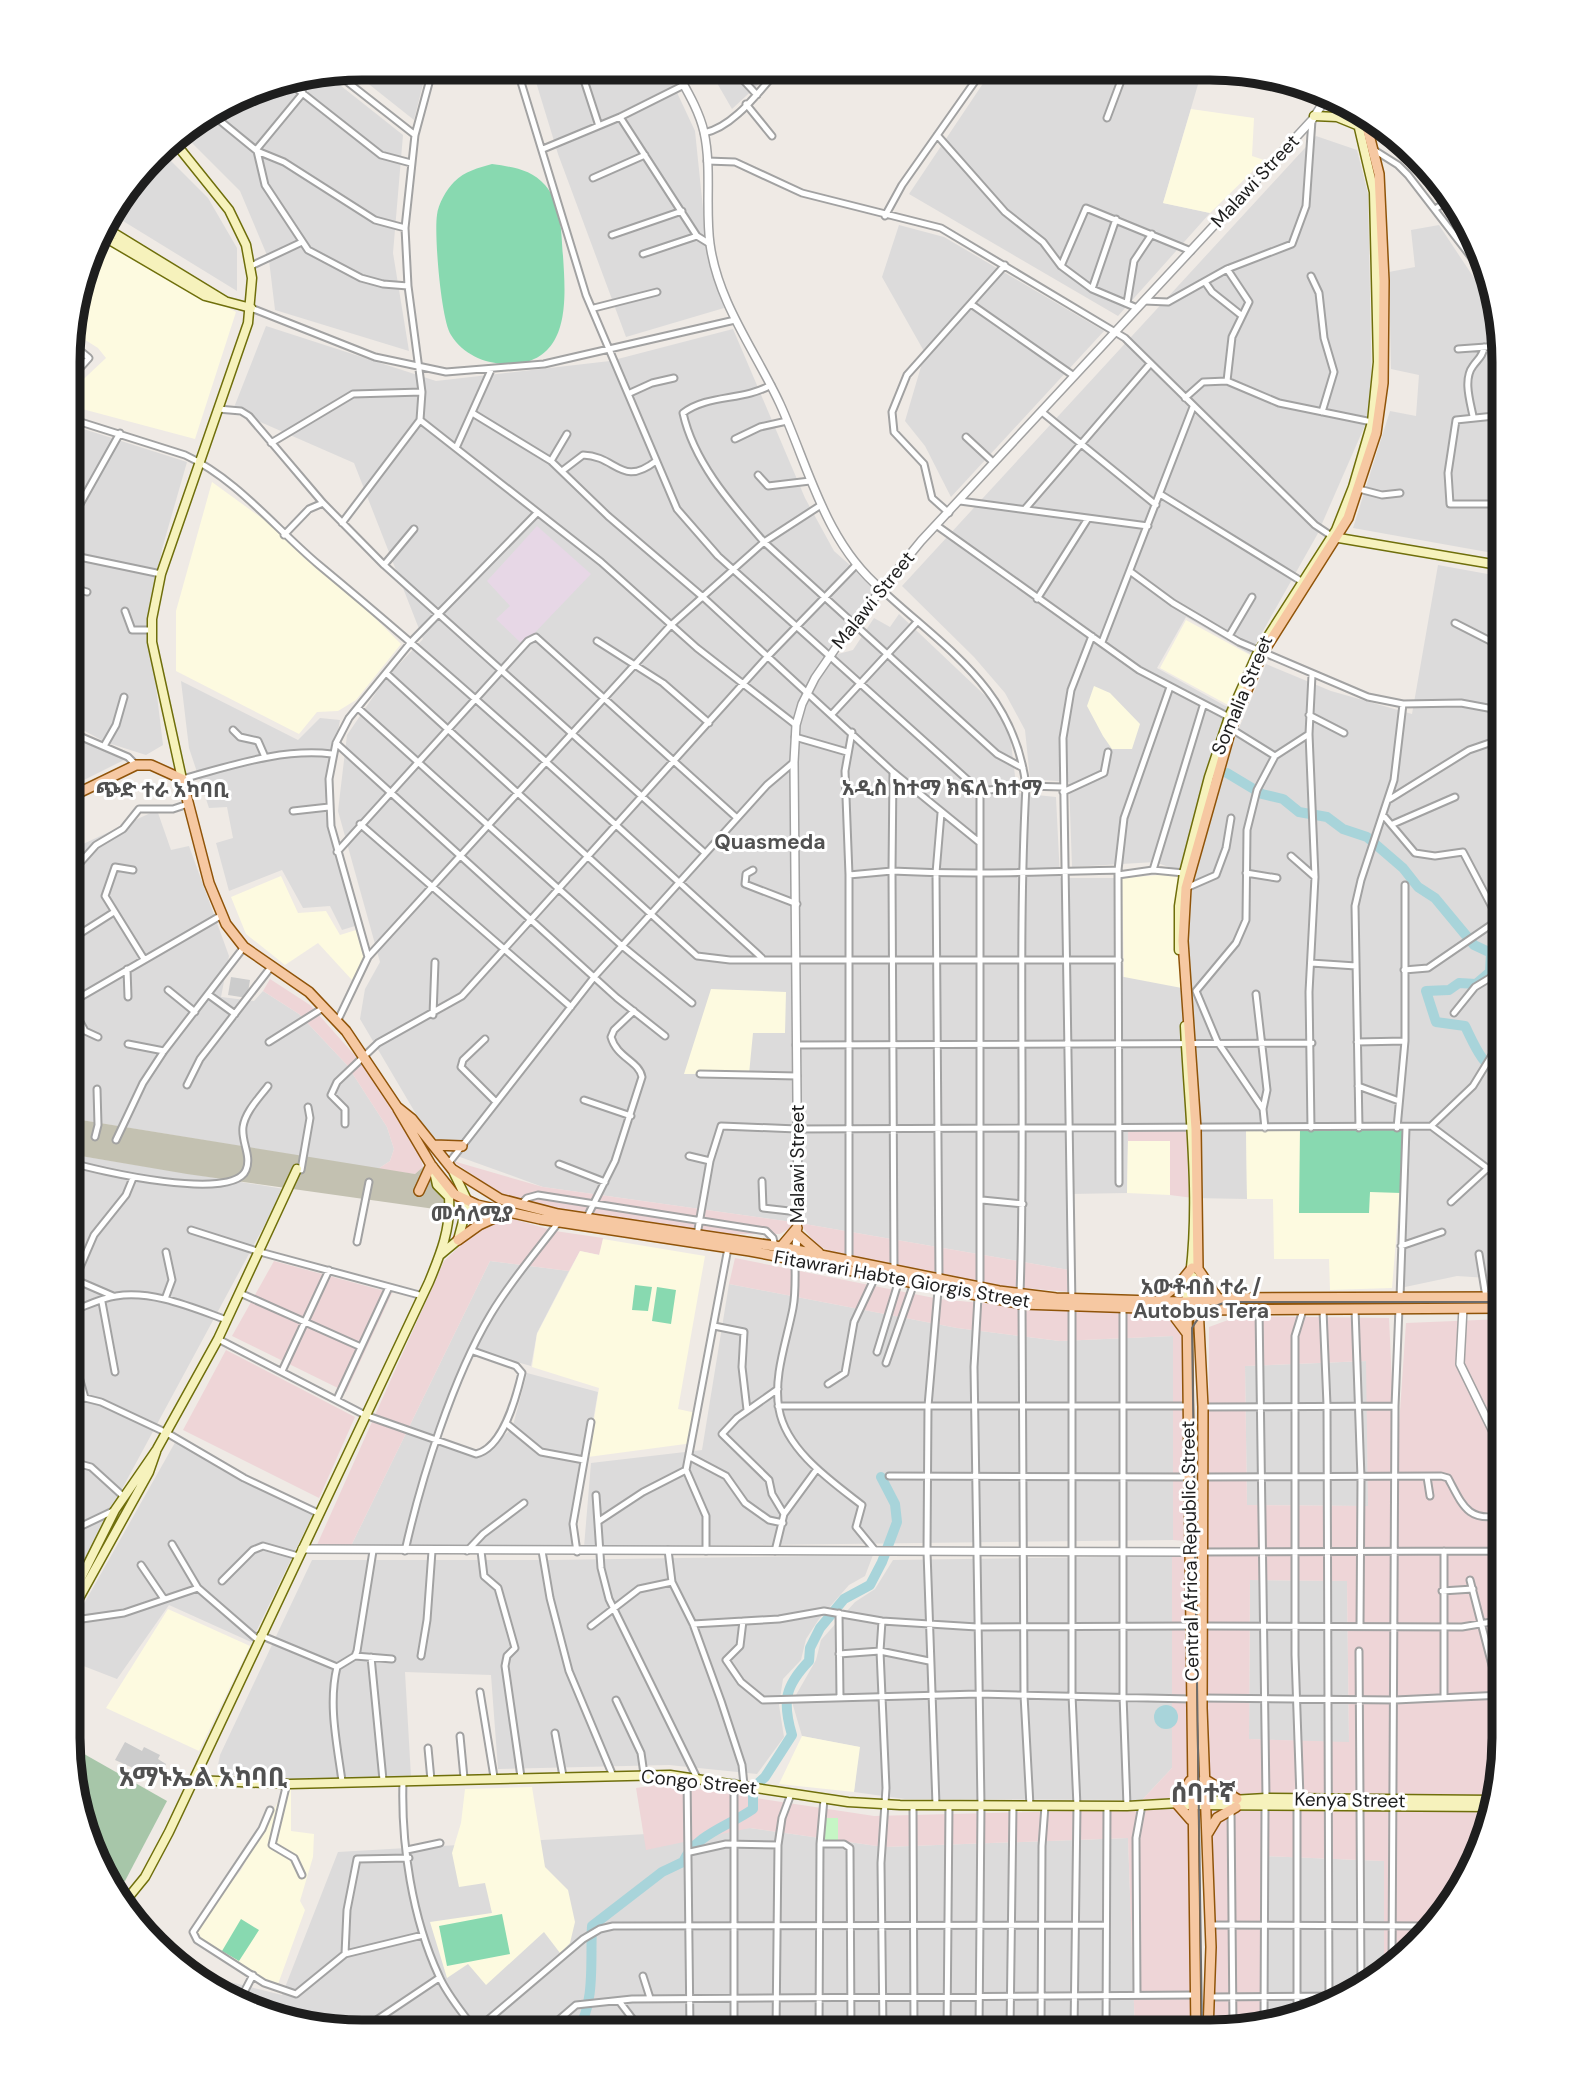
<svg xmlns="http://www.w3.org/2000/svg" width="1572" height="2100" viewBox="0 0 1572 2100" font-family="'DM Sans','Noto Sans Ethiopic',sans-serif">
<style>
.residential{fill:#dcdbdb}
.commercial{fill:#eed5d7;fill-rule:evenodd}
.industrial{fill:#e7d7e6}
.education{fill:#fdfae0}
.religious{fill:#ccc}
.construction{fill:#c3c1b1}
.cemetery{fill:#a7c6a9}
.park{fill:#c6f6c5}
.pitch{fill:#88d9b0}
.water{fill:#a8d4da}
.lines{fill:none;stroke-linecap:round;stroke-linejoin:round}
.river{stroke:#a8d4da;stroke-width:10}
.minor-casing{stroke:#a2a2a2;stroke-width:9}
.tertiary-casing{stroke:#a2a2a2;stroke-width:10}
.secondary-casing{stroke:#6f6f0b;stroke-width:11}
.primary-casing{stroke:#905409;stroke-width:12}
.minor{stroke:#fff;stroke-width:5}
.tertiary{stroke:#fff;stroke-width:7}
.secondary{stroke:#f6f2bc;stroke-width:8}
.primary{stroke:#f6c8a2;stroke-width:9}
.tram{stroke:#6c6c6c;stroke-width:2}
.labels{text-anchor:middle;dominant-baseline:central;stroke-width:6;stroke-linejoin:round;paint-order:stroke}
.street-label{font-size:19px;fill:#1e1e1e;stroke:#fff}
.neighbourhood-label{font-size:21px;font-weight:bold;fill:#515151;stroke:#fff}
.district-label{font-size:26px;font-weight:bold;fill:#515151;stroke:#fff}
.rim{fill:none;stroke:#1e1e1e;stroke-width:9}
</style>
<rect width="100%" height="100%" fill="#efeae5"/>
<path class="residential" d="M373,68L393,72L396,68H427L414,120L351,70Z
M532,69H666L695,131L708,257L724,308L626,337L558,154Z
M709,69H775L732,109Z
M992,70L1202,71L1163,203L1210,213L1118,316L909,194Z
M326,74L403,135L393,253L409,351L275,310L269,260L240,191L182,133L268,84Z
M1316,136L1357,150L1368,194L1372,396L1366,423L1317,535L1250,654L1186,617L1157,668L1229,708L1206,769L1187,866L1223,766L1266,664L1331,691L1412,714L1438,565L1504,577L1503,1279L1457,1276L1405,1287L1401,1193L1404,1130L1246,1129L1247,1199L1193,1198L1128,1130L1127,1193L1070,1194L1069,1270L799,1223L543,1187L460,1157L426,1131L360,1019L365,989L380,962L338,811L347,735L386,678L423,639L354,463L233,410L266,326L436,381L610,361L733,329L805,498L834,551L878,590L831,656L853,650L874,618L890,627L899,614L994,704L1010,734L1017,793L1056,797L1060,878H1119L1121,976L1124,977L1185,873L1155,862L1072,867L1069,782L1030,779L1025,730L1005,693L974,657L902,586Z
M161,151L208,198L237,248V291L110,213Z
M899,225L944,237L1104,331L951,497L925,446L905,421L925,353L882,277Z
M1439,225L1490,302L1504,362V555L1353,528L1390,411L1416,416L1419,375L1391,369L1389,272L1415,267L1411,230Z
M71,425L187,462L162,549L149,629L163,745L146,755L105,742L70,723Z
M181,681L298,740L320,718L340,720L324,807L355,926L342,930L330,906L303,908L282,870L229,891L216,843L233,838L227,807L209,808L189,748Z
M70,730L126,759L70,787Z
M157,810L171,850L189,846L229,956L221,997L254,1001L263,991L299,1014L347,1065L387,1127L394,1149L390,1161L378,1169L69,1118L70,850Z
M69,1154L284,1189L69,1587Z
M490,1261L569,1271L537,1333L531,1366L474,1350L439,1443L481,1454L512,1429L527,1373L598,1392L571,1547L351,1546Z
M729,1284L957,1328L1060,1341L1173,1336V1540L584,1547L591,1463L702,1450Z
M1367,1361L1368,1506L1247,1505L1245,1366Z
M177,1439L315,1510L251,1642L169,1605L117,1679L68,1660V1632Z
M873,1555L865,1576L849,1585L819,1619L806,1639L801,1660L783,1679L779,1705L784,1737L757,1774L669,1765L498,1769L491,1675L405,1672L411,1777L288,1780L225,1774L218,1765L220,1755L312,1560H553Z
M1172,1556V1768L1142,1800L905,1799L854,1792L859,1747L802,1736L792,1702L816,1660L821,1640L855,1602L875,1589L893,1560Z
M1250,1580L1347,1581L1349,1743L1249,1739Z
M750,1828L884,1847L1128,1838L1135,2032L325,2029L199,1982L187,1971L282,1995L338,1852Z
M1261,1856L1384,1861V1972L1340,2001L1262,2019Z"/>
<path class="commercial" d="M270,979L310,1005L358,1059L413,1133L423,1167L415,1174L378,1169L390,1161L394,1149L387,1127L347,1065L299,1014L263,991Z
M1128,1130H1191L1193,1198L1170,1195L1169,1142L1128,1141Z
M453,1161L543,1187L799,1223L1069,1270V1292L978,1284L843,1259L816,1244L799,1223L780,1234H703L592,1217L507,1199Z
M503,1216L555,1231L603,1238L600,1255L580,1251L569,1271L490,1261L351,1546L316,1547L444,1261L476,1231Z
M735,1258L939,1299L1023,1307L1131,1311L1183,1324L1186,1541L1173,1540V1336L1060,1341L957,1328L729,1284Z
M274,1261L392,1293L346,1392L232,1336Z
M1239,1316L1389,1318L1396,1469L1406,1323L1503,1319V1757L1488,1832L1454,1901L1404,1958L1384,1972V1861L1262,1856V2019L1210,2032L1207,1807L1209,1327ZM1366,1361L1368,1506L1247,1505L1245,1366ZM1250,1580L1347,1581L1349,1742L1249,1739Z
M226,1350L355,1417L319,1498L183,1430Z
M1172,1556H1188L1190,1799L1142,1800L1172,1768Z
M663,1784L874,1816L1190,1808L1191,2032H1135L1128,1838L884,1847L750,1828L646,1850L636,1788Z"/>
<path class="industrial" d="M537,526L591,574L523,645L496,619L510,606L487,581Z"/>
<path class="education" d="M1191,109L1254,118L1252,156L1264,160L1210,213L1163,203Z
M100,238L236,312L195,439L71,406V391L106,358L98,348L71,331Z
M212,482L311,554L401,644L356,700L338,711L317,712L299,734L176,671V611Z
M1186,620L1250,655L1228,705L1160,668Z
M1094,686L1110,693L1140,724L1132,749H1112L1103,736L1087,706Z
M1185,873L1187,989L1124,977L1122,878Z
M281,876L298,913L326,911L340,935L356,930L364,958L352,980L318,943L285,965L246,934L231,897Z
M711,989L786,992L785,1033H753L749,1074H684Z
M1246,1129L1405,1130L1392,1288L1330,1290L1329,1259H1274L1273,1199H1247Z
M1128,1141H1170V1195L1127,1193Z
M603,1239L705,1256L678,1409L696,1413L693,1443L588,1457L599,1388L532,1367L537,1334L580,1251L599,1255Z
M168,1609L250,1646L199,1751L106,1708Z
M802,1736L860,1747L854,1792L779,1784Z
M532,1787L545,1867L568,1890L575,1922L570,1943L560,1953L544,1932L486,1985L468,1964L447,1978L430,1922L492,1913L485,1883L459,1887L452,1853L461,1823L465,1789Z
M285,1789L291,1790V1831L314,1834L313,1857L300,1901L305,1910L277,1987L191,1935L241,1870Z"/>
<path class="religious" d="M231,977L250,980L247,998L228,995Z
M125,1742L142,1751L144,1747L160,1755L158,1759L166,1764L157,1780L149,1776L146,1780L131,1772L133,1768L115,1760Z"/>
<path class="construction" d="M69,1118L415,1174L423,1167L432,1171L448,1199L449,1211L187,1174L69,1154Z"/>
<path class="cemetery" d="M70,1746L167,1801L125,1881L111,1886L99,1868Z"/>
<path class="park" d="M824,1818H838V1842H824Z"/>
<path class="pitch" d="M492,164C512,167 531,169 545,185C562,205 561,231 563,256C566,301 571,366 505,364C483,363 463,354 451,335C441,320 434,234 437,215C438,204 447,189 454,182C465,171 478,168 492,164Z
M1300,1129L1405,1130L1401,1193L1370,1192L1369,1213H1299Z
M635,1285L652,1287L648,1311L632,1310Z
M657,1287L676,1290L671,1324L652,1321Z
M502,1914L510,1954L447,1966L439,1926Z
M241,1919L259,1930L239,1961L222,1951Z"/>
<path class="water" d="M1154 1717a12 12 0 1 1 24 0a12 12 0 1 1-24 0Z"/>
<g class="lines">
<path class="river" d="M1227,773L1262,794L1283,799L1299,812L1327,817L1343,829L1367,837L1403,868L1418,887L1435,898L1474,945L1491,953L1490,972L1476,984L1459,983L1449,990L1426,991L1436,1022L1465,1026C1474,1044 1483,1068 1503,1075
M577,2030C596,2005 590,1956 592,1926L662,1872L683,1862C696,1834 729,1826 753,1809V1788L765,1777L792,1735C782,1701 785,1686 809,1661L810,1648L820,1628L844,1599L870,1585L882,1562L897,1522L895,1504L881,1477"/>
<defs>
<path id="minor" d="M517,69L586,295L677,509L718,556L980,791L1026,786L1063,787
M598,69L587,73L584,80L598,123
M733,69L757,95
M336,73L415,135
M287,81L381,155L411,163
M746,104L772,136
M213,115L257,151L284,162L375,220L405,228
M620,117L697,236L710,244
M1107,118L1125,70
M704,133C734,127 759,91 779,69
M937,135L1005,212L1043,242L1061,266L1092,289L1137,308
M180,147L203,122
M1371,148L1398,165L1408,175L1482,271
M543,149L620,117L684,85
M256,150L303,93
M257,151L265,185L308,250L361,278L383,284L408,286
M707,161L735,162L802,193L941,228L1125,338L1315,525L1333,537
M593,178L645,155
M1435,209L1451,199
M885,216L902,185L983,70
M106,222L142,174
M612,235L682,211
M643,254L697,236
M251,266L302,242
M1061,266L1086,208L1191,251
M1227,269L1249,302L1232,337L1227,381
M1311,276L1319,293L1324,338L1334,372L1322,412
M1205,282L1212,292L1241,315
M1092,289L1116,219
M1144,301L1168,302L1227,269L1292,244L1306,206L1312,120
M1127,303L1134,261L1152,234
M971,304L1074,376
M251,308L375,357L446,372L544,364L735,320
M594,308L657,292
M1458,349L1500,346
M71,378L89,358L71,343
M771,385C743,401 708,394 683,413C694,463 732,505 764,542L997,754L1023,768
M630,393L652,383L674,378
M1185,398L1203,382L1227,381L1279,403L1372,422
M218,409L241,411L249,416L323,503L384,565L705,853
M1042,412L1156,505
M474,414L551,461L608,516L704,598L893,772L979,842
M1473,416C1470,401 1463,379 1473,366C1478,359 1483,356 1484,347
M71,419L185,455C237,479 276,529 319,565C471,691 616,825 762,958
M420,420L601,562L697,648L796,725
M966,437L994,463
M735,439L760,427L787,421
M271,443L353,394L422,392
M456,448L491,370
M551,461L567,434
M562,471L583,455C617,456 621,488 656,461
M758,475L768,486L810,481
M1355,488L1382,495L1400,493
M1160,494L1301,581
M960,501L1148,526
M1504,504H1450L1448,473L1456,420L1504,415
M1025,509L1150,364
M949,513L932,498L924,464L894,432L892,412L907,375L1005,265
M70,522L120,433
M342,523L420,420L422,392L408,286L405,228L415,135L433,68
M936,525L1139,670L1229,717
M284,535L309,509L323,503
M1504,547L1494,504L1504,431
M70,555L161,574
M384,565L414,529
M1131,572L1173,603L1239,642L1368,697L1403,704L1461,703L1504,711
M70,587L87,592
M881,589C947,650 1014,689 1026,786C1017,955 1026,1125 1020,1294
M1037,599L1087,520
M125,611L132,630H151
M1455,623L1504,648
M1229,636L1252,597
M597,641L663,683L709,723
M1102,642L1193,407
M386,673L697,956L730,960H1119
M358,708L621,945L692,1003
M832,714L917,622
M1309,715L1344,733
M1230,728L1275,756
M233,730L240,737L258,741L265,757
M70,732L128,757L136,765
M795,737L847,752
M336,743L617,998L665,1036
M104,746L116,725L124,697
M182,779C231,766 281,748 332,754
M980,791V1287
M1063,792L1104,773L1108,752
M1390,799L1469,750L1504,738
M293,811L329,807
M1383,815L1415,853L1435,856L1463,852L1503,928
M360,824L571,1007
M1393,824L1455,797
M337,852L528,641L536,637L737,818
M1291,856L1315,877
M133,870L115,867L105,896L144,959
M753,870L746,874L745,884L797,904
M1118,870L1124,818L1170,687
M1153,870L1203,706
M1246,873L1277,878
M70,874L96,845L123,829L139,809H173L188,804
M849,875L892,871L893,772
M1118,875L1153,870L1184,873
M1184,889L1216,875L1226,848L1231,818
M70,940L114,912
M368,957L331,826L329,779L336,743L349,718L411,642L537,513
M1311,963L1356,966
M127,969L128,997
M1404,970L1428,968L1498,920
M168,990L195,1012
M1256,994L1267,1090L1263,1109L1265,1128
M209,995L235,1014
M70,1003L222,915
M70,1004L85,1031L98,1037
M1454,1013L1475,987L1503,970
M433,1015L435,962
M337,1022L368,957L671,625L764,542L821,505
M485,1039L463,1060L461,1067L496,1102
M269,1042L323,1008
M1357,1042L1405,1041
M128,1044L164,1051
M796,1045L1312,1043
M700,1074L797,1076
M187,1085L200,1059L271,967
M1358,1086L1399,1101
M584,1100L631,1116
M1263,1109L1217,1041L1196,991L1236,943L1246,920L1247,830L1257,790L1275,756L1309,734
M345,1124V1109L331,1095L337,1082L378,1043L462,996L768,656L857,564
M1431,1126L1473,1086L1503,1037
M1311,1128L1309,992L1315,877L1309,734L1312,675
M1359,1128L1355,906L1361,880L1394,780L1403,704
M1397,1128L1405,1041V885
M95,1137L98,1125L97,1089
M116,1140L143,1083L164,1051L244,947
M689,1156L710,1161
M69,1162C98,1171 233,1202 246,1170C252,1156 241,1142 243,1127C245,1112 259,1098 268,1086
M448,1164L595,976L767,785L794,762
M559,1164L605,1182
M301,1170L310,1118L308,1107
M762,1181L763,1208L798,1212
M982,1200L1023,1204
M1451,1202L1488,1168
M520,1205L527,1198L538,1195L766,1231L773,1238L775,1246
M586,1219L615,1161L642,1077C639,1061 617,1058 611,1037L614,1030L634,1011
M191,1230L260,1252L423,1296
M697,1235L710,1161L721,1126L797,1129L1431,1126L1503,1180
M357,1242L369,1182
M1401,1246L1442,1232
M1479,1254L1486,1297
M795,1260C795,1276 796,1292 793,1308C787,1340 773,1376 779,1409C786,1450 831,1481 862,1505L856,1527L874,1549
M849,1263V875L845,771L852,732
M894,1270L892,871C967,875 1043,872 1118,870L1119,1183
M69,1277L113,1296
M75,1279L94,1235L126,1195L133,1178
M240,1293L361,1347
M978,1297L974,1367L981,1805L979,2031
M1400,1298L1406,1128
M165,1299L172,1280L166,1252
M102,1302L115,1372
M1022,1304L1024,1695L1030,1806
M1123,1306V1695L1127,1806
M1259,1309L1266,1798
M1355,1309L1361,1478L1360,1626
M1323,1310L1327,1405L1329,2004
M69,1312C84,1307 101,1298 116,1296C153,1290 193,1308 227,1320
M714,1326L744,1332L742,1367L747,1410
M218,1339L365,1415L476,1454C503,1448 516,1398 522,1373L516,1366L473,1351
M69,1342L85,1398
M877,1352L899,1280
M886,1363L914,1283
M282,1371L329,1270
M828,1384L845,1373L854,1322L876,1275
M778,1389L737,1418L722,1434L769,1480L772,1494L784,1514
M337,1399L389,1287
M69,1402L85,1398L101,1402L167,1433L244,1478L320,1514
M778,1406H1188
M1203,1407L1395,1406
M507,1424L541,1452L584,1460
M690,1457L726,1476L745,1503L769,1520L783,1523
M69,1461L91,1467L124,1497
M889,1476L1189,1477
M1202,1477L1441,1476L1448,1478C1463,1506 1468,1523 1503,1515
M1427,1477L1430,1496
M596,1495L601,1568L609,1599L697,1778
M599,1521L643,1492L686,1470
M69,1532L115,1510
M172,1544L198,1588
M668,1550L672,1582L693,1624L721,1701L742,1765L744,1785
M405,1551C421,1479 453,1377 491,1314C510,1282 536,1252 558,1223
M467,1551L483,1534L524,1503
M481,1551L484,1576L498,1588L515,1648L507,1656L505,1666L521,1777
M542,1551L550,1598L569,1671L613,1776
M706,1551V1516L686,1470L728,1248
M775,1551L784,1514L817,1469
M1444,1551V1697
M1492,1551L1503,1573
M577,1552L573,1524L591,1422
M1201,1552L1492,1551L1503,1547
M141,1565L164,1599
M1470,1580L1500,1696
M222,1581L253,1550L263,1546L298,1556
M1442,1591L1473,1589
M839,1613L840,1697
M68,1621L124,1613L198,1588L258,1640
M743,1621L740,1646L726,1660L741,1682L763,1700L978,1694L1191,1699
M882,1621L880,1651L886,1788L881,1863L883,2031
M693,1624L779,1619L824,1611L882,1621L977,1627L1191,1626
M591,1626L639,1589L672,1582
M1202,1626L1462,1627L1503,1620
M260,1635L337,1667C328,1704 337,1744 342,1781
M1359,1651L1360,1800
M839,1654L880,1651L929,1661
M355,1656L392,1659
M421,1656L427,1620L432,1551
M371,1657L383,1780
M337,1667L355,1656L357,1651L373,1551
M480,1692L494,1777
M1496,1696L1501,1766
M1203,1698L1395,1700L1503,1695
M616,1700L641,1753L644,1774
M555,1733L563,1776
M460,1736L464,1778
M428,1748L431,1780
M687,1777L690,2030
M403,1781C401,1844 412,1918 439,1976C447,1995 463,2013 475,2030
M287,1783L272,1845L294,1858L302,1875
M1300,1798L1295,1655V1336L1303,1310
M913,1805L914,2031
M936,1805L927,1552L928,1406L939,1279L936,873L941,813
M1297,1808V2011
M1360,1808L1361,1987
M270,1810L262,1829L193,1932L197,1940L264,1983L296,1994L345,1954L423,1935
M1231,1810L1233,2026
M820,1844H844L850,1848L851,2031
M407,1850L440,1843
M690,1852L726,1844L778,1845
M1211,1925L1432,1926
M345,1954L347,1910L357,1859L409,1858
M1392,1966L1395,1406L1399,1308
M643,1976L650,1998
M1137,1995L1136,1838L1142,1805
M1210,1997L1347,1996
M241,1998L253,1975
M619,2001L641,2030
M1264,2019L1265,1807
M363,2029L439,1978
M476,2030L583,1939L600,1929L613,1926L1106,1925
M547,2030L576,2005L632,1999L1196,1995
M734,2030V1783
M776,2031L778,1845L782,1818L791,1794
M819,2031L820,1844L824,1799
M947,2031L949,1805
M1010,2031L1013,1806
M1041,2031L1042,1846L1045,1806
M1074,2031L1077,1806L1072,1695V1307L1063,738L1071,690L1092,636
M1106,2031L1107,1806"/>
<path id="tertiary" d="M675,69C686,89 699,110 704,132C712,168 705,208 710,244C718,303 756,352 780,404C809,468 825,542 881,589
M796,1252L798,1212L794,762L796,725L802,704L815,678L846,633L921,541L1312,120L1325,100
M1463,1308L1460,1364L1503,1452
M302,1549L1201,1552"/>
<path id="secondary" d="M1314,116L1337,117L1359,126
M172,139L229,210L246,245L252,278L248,323L161,574L152,619V642L182,779
M104,227L225,301
M101,235L205,296L251,308
M1333,537L1504,566
M1179,950V906L1184,873L1209,777L1229,717L1258,652L1336,530L1353,487L1372,422L1378,362L1374,192L1355,111
M1185,1026C1189,1116 1203,1212 1186,1302
M440,1255L458,1240L468,1202L452,1169
M1193,1277L1199,1302
M69,1602L115,1510L157,1449L218,1339L297,1169
M68,1618L149,1472L156,1452
M193,1780L289,1784L670,1775L848,1802L900,1805L1127,1806L1266,1798L1494,1800
M1187,1805L1493,1807
M123,1904L145,1877L169,1832L429,1282C441,1253 451,1228 449,1197L437,1185L433,1167"/>
<path id="primary" d="M70,797L136,765H151L182,779L209,883L226,924L244,947L309,992L346,1031L397,1107L412,1119L452,1169L500,1199L558,1214L781,1247L999,1291L1056,1298L1186,1302L1234,1298L1503,1297
M398,1109L431,1165L454,1194L477,1205L540,1219L750,1251L1022,1304L1198,1310L1503,1308
M434,1145L462,1146
M419,1191L431,1165
M797,1234L819,1253
M458,1240L479,1225L505,1213
M781,1247L797,1228
M1159,1300L1179,1284L1192,1268
M1219,1300L1198,1269L1196,1129L1183,941L1186,888L1231,729L1262,654L1348,518L1376,433L1383,383L1384,281L1379,174L1364,115
M1187,1306L1196,2032
M1198,1306L1203,1407L1202,1708L1211,1947L1208,2032
M1168,1308L1186,1332
M1204,1779L1237,1799
M1190,1781L1177,1804L1191,1820
M1208,1833L1217,1818L1236,1807"/>
</defs>
<use href="#minor" class="minor-casing"/>
<use href="#tertiary" class="tertiary-casing"/>
<use href="#secondary" class="secondary-casing"/>
<use href="#primary" class="primary-casing"/>
<use href="#minor" class="minor"/>
<use href="#tertiary" class="tertiary"/>
<use href="#secondary" class="secondary"/>
<use href="#primary" class="primary"/>
<path class="tram" d="M1202,2032L1192,1328C1201,1312 1210,1307 1227,1302H1503"/>
</g>
<g class="labels">
<g class="street-label">
<text transform="translate(1255 181) rotate(-47)">Malawi Street</text>
<text transform="translate(873 600) rotate(-51)">Malawi Street</text>
<text transform="translate(1242 695) rotate(-67)">Somalia Street</text>
<text transform="translate(797 1164) rotate(-90)">Malawi Street</text>
<text transform="translate(902 1279) rotate(10)">Fitawrari Habte Giorgis Street</text>
<text transform="translate(1190 1551) rotate(-91)">Central Africa Republic Street</text>
<text transform="translate(699 1782) rotate(6)">Congo Street</text>
<text transform="translate(1350 1800) rotate(1)">Kenya Street</text>
</g>
<g class="neighbourhood-label">
<text x="942" y="788">አዲስ ከተማ ክፍለ ከተማ</text>
<text x="162" y="790">ጭድ ተራ አካባቢ</text>
<text x="770" y="842">Quasmeda</text>
<text x="472" y="1214">መሳለሚያ</text>
<text x="1201" y="1287">አውቶብስ ተራ /<tspan x="1201" dy="24">Autobus Tera</tspan></text>
</g>
<g class="district-label">
<text x="203" y="1777">አማኑኤል አካባቢ</text>
<text x="1203" y="1793">ሰባተኛ</text>
</g>
</g>
<path d="M0 0H1572V2100H0ZM362 80H1210A282 282 0 0 1 1492 362V1738A282 282 0 0 1 1210 2020H362A282 282 0 0 1 80 1738V362A282 282 0 0 1 362 80Z" fill="#fff" fill-rule="evenodd"/>
<path class="rim" d="M362 80H1210A282 282 0 0 1 1492 362V1738A282 282 0 0 1 1210 2020H362A282 282 0 0 1 80 1738V362A282 282 0 0 1 362 80Z"/>
</svg>
